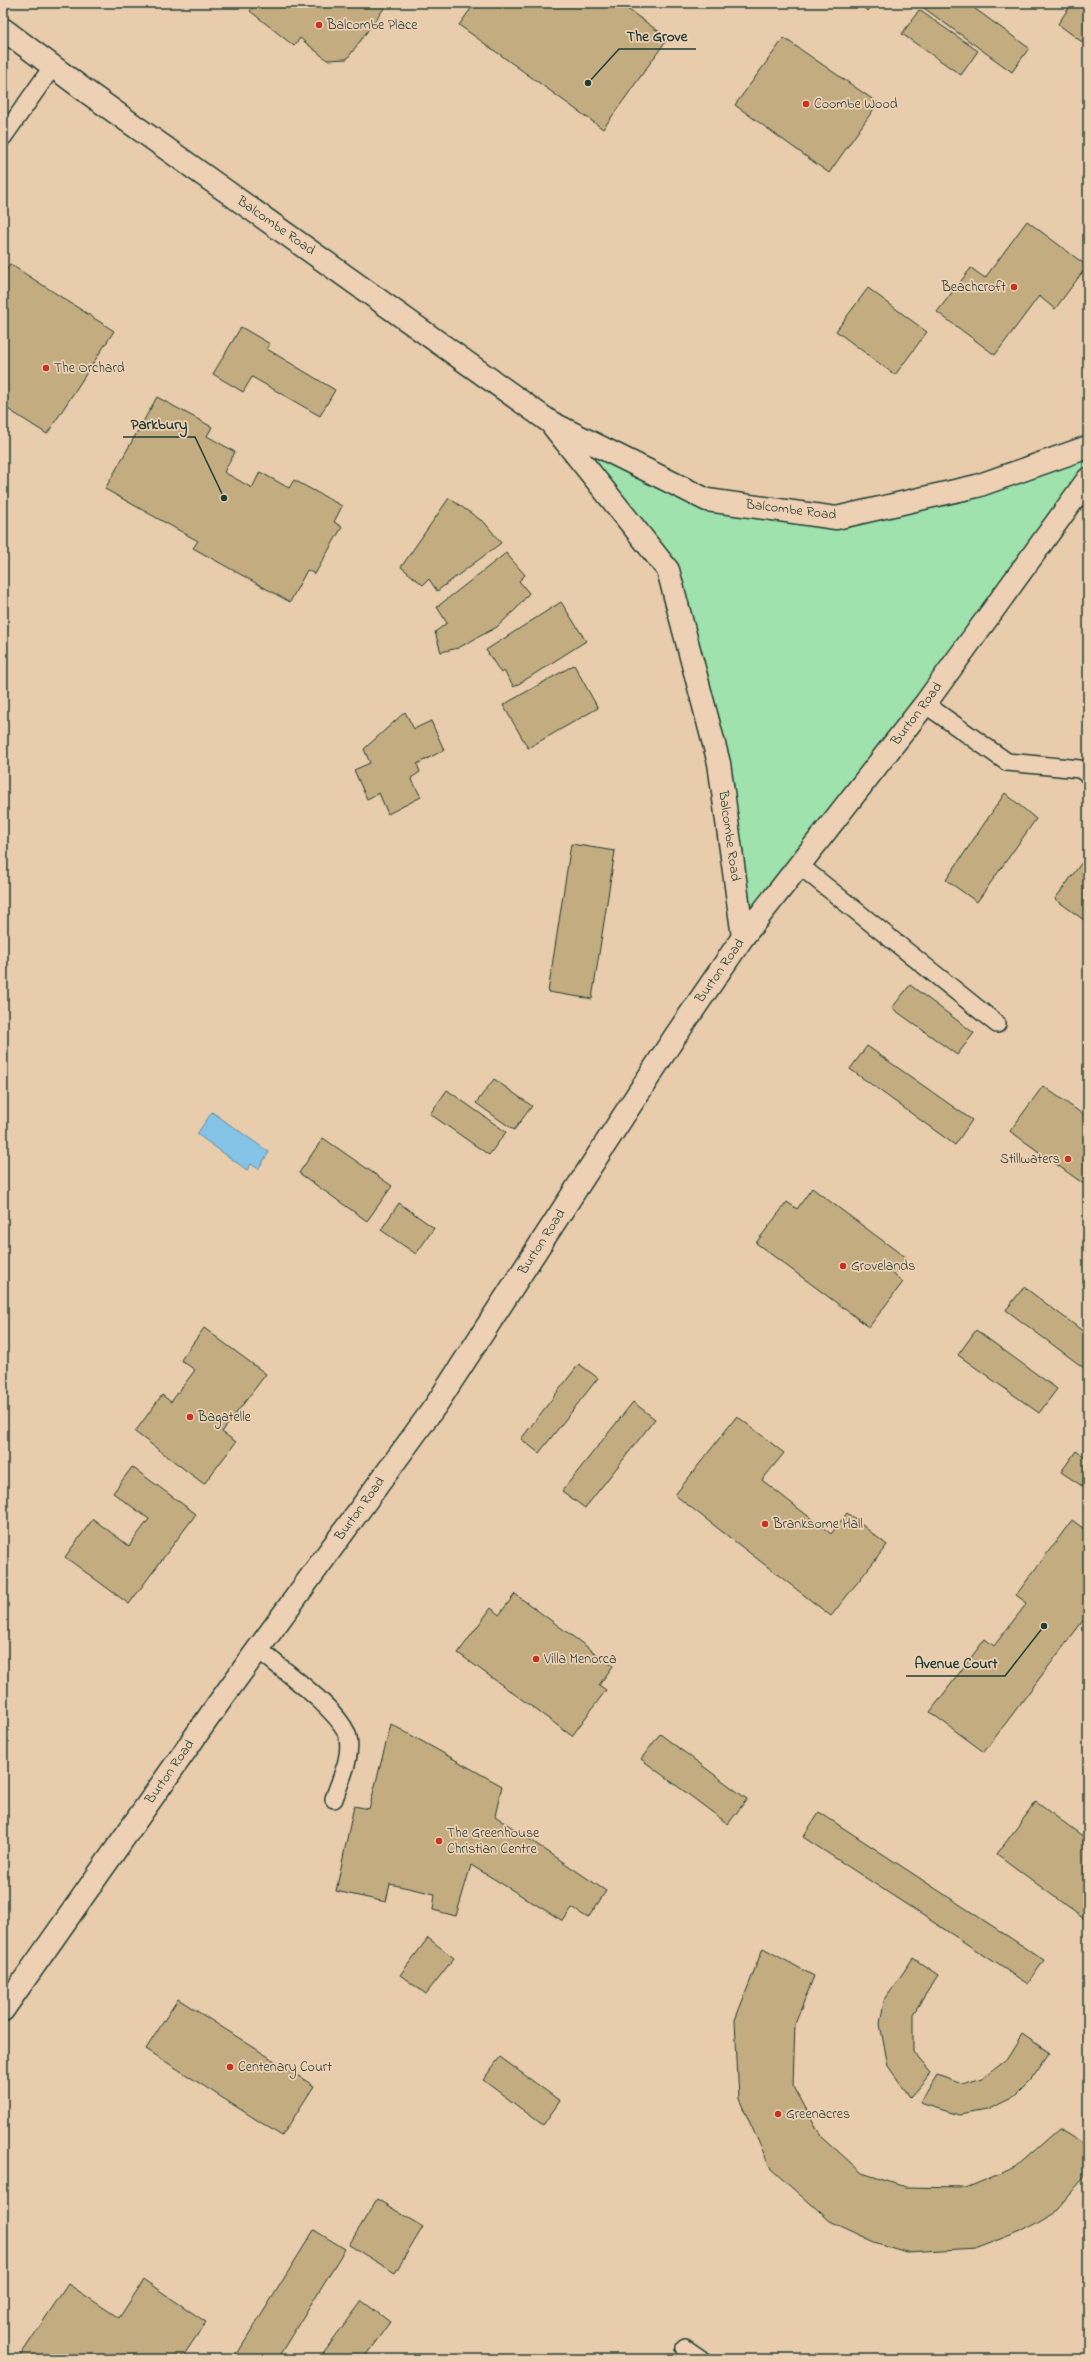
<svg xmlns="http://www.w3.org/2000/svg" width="1091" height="2362" viewBox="0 0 1091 2362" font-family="'Indie Flower',sans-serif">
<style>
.green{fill:#a0e2ad;stroke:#609070}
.water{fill:#85c4e6;stroke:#5c8e9f}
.building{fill:#c3ad80;stroke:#1f3d34}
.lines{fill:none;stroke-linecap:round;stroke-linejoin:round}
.lane-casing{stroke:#1f3d34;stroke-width:20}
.street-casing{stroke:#1f3d34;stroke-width:25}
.lane{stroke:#eed1b5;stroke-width:17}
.street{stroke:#eed1b5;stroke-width:22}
.poi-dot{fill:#c8321e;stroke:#eed1b5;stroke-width:1.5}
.labels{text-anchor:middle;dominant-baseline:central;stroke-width:3.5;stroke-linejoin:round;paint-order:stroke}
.poi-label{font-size:14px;fill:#1f3d34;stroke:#eed1b5;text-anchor:start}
.street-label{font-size:14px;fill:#1f3d34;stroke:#eed1b5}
.leader{fill:none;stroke:#1f3d34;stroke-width:1.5}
.callout-dot{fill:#1f3d34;stroke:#eed1b5;stroke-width:1.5}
.callout-label{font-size:15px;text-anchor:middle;font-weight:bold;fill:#1f3d34;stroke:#eed1b5;stroke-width:3.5;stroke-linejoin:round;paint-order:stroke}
</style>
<rect width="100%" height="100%" fill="#e8ccac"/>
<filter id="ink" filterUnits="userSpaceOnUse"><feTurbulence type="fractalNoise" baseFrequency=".025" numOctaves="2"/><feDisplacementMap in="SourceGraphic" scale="8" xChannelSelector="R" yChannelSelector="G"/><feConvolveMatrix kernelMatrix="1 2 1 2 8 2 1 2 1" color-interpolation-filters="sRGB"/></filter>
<g filter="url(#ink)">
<path class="green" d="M560,427L707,500L836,518L1088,447V479L743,937L719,763L668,570Z"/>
<path class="water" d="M212,1112L269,1152L258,1169L251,1164L247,1170L197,1134Z"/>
<path class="building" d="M256,3H388L347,59L327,60L300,38L294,46L250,11Z
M475,3H619L668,38L603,129L459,25Z
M857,3H875L868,11Z
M917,3H967L1029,48L1012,72Z
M1072,3H1088V33L1082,42L1058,24Z
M919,10L978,51L961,75L902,34Z
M784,38L878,103L829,173L735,105Z
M1027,221L1087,266L1055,309L1039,296L995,355L937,312L971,268L985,278Z
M10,264L114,331L47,434L3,406V275Z
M868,288L927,332L895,375L836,331Z
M241,327L270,344L267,349L335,390L320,416L252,377L243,392L213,374Z
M157,397L212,427L207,436L235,452L224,472L252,488L260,472L289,488L294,480L342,506L334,522L342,527L315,574L307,570L290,602L193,548L198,541L105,489Z
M449,498L485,523L501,543L437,591L429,579L423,585L401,567Z
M506,553L525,575L519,581L529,593L517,608L497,627L458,648L441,652L435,632L447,623L437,607Z
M561,602L586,641L514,687L504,671L501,673L486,650Z
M574,665L598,708L528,748L503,705Z
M405,712L414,729L431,721L444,750L417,764L420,772L411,778L421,797L388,814L379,793L367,799L354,770L370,763L364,749Z
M1005,793L1036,819L977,902L946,880Z
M571,844L615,851L592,999L548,992Z
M1088,854V923L1055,899Z
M910,985L974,1033L957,1055L892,1008Z
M867,1046L972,1120L955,1145L850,1069Z
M494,1079L532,1106L514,1130L476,1103Z
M1043,1086L1088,1118V1187L1010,1131Z
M447,1090L506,1132L489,1155L430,1114Z
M323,1138L392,1186L367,1221L299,1173Z
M812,1188L906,1258L893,1274L903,1282L869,1327L756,1243L787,1202L797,1209Z
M399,1203L434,1228L416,1254L381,1230Z
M1024,1287L1088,1335V1371L1006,1310Z
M204,1328L266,1374L222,1432L236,1442L204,1484L135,1432L162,1395L171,1402L195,1370L181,1360Z
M976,1330L1057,1389L1039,1413L958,1355Z
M579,1364L598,1378L539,1453L521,1439Z
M633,1402L655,1419L585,1508L562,1491Z
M737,1416L784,1453L762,1480L831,1534L847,1513L887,1545L831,1616L675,1495Z
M1076,1451L1088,1459V1490L1061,1472Z
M132,1467L196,1514L129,1604L65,1557L93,1519L129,1546L149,1519L113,1493Z
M1072,1520L1088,1532V1614L984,1752L930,1712L985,1639L994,1646L1027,1603L1016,1595Z
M515,1594L613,1666L599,1685L606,1690L572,1736L458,1653L491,1608L499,1615Z
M391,1724L502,1786L495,1816L606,1891L588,1918L572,1908L563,1921L471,1865L456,1916L433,1910L435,1894L390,1884L386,1902L336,1891L354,1806L369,1809Z
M660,1734L747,1799L728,1824L641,1759Z
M1036,1802L1088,1840V1922L997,1854Z
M819,1812L1044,1960L1028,1984L803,1837Z
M428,1938L454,1958L426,1994L400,1975Z
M763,1948L814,1976L795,2024L793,2085L821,2136L862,2173L905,2187L966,2188L1016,2167L1059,2129L1088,2147V2173L1056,2210L1021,2231L977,2248L906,2252L874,2242L829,2221L771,2169L739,2099L735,2020Z
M913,1958L938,1975L913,2014V2052L931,2073L910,2097L888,2066L880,2024L884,2001Z
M178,1999L314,2086L282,2136L146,2049Z
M1022,2034L1050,2053L1032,2079L1014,2097L987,2110L959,2115L920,2103L937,2075L962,2084L983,2078L1005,2061Z
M500,2057L560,2101L543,2125L483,2080Z
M377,2199L423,2227L395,2273L349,2245Z
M314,2230L345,2249L277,2359H234Z
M144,2280L206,2322L181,2359H18L68,2284L119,2318Z
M362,2301L390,2322L363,2359H330L323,2354Z"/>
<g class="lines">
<defs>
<path id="lane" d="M3,137L53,66
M925,704L1007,762L1080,769L1088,775
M799,865L997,1024
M258,1649C279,1667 344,1713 348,1738C352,1758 340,1780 334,1799
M685,2348L701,2359"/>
<path id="street" d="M3,29L87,92L550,422L707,500L836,518L977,486L1088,447
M553,426L668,570L719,763L743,937
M3,2010L218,1704L436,1405L674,1038L743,937L925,704L1088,479"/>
</defs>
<use href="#lane" class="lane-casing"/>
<use href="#street" class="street-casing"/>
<use href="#lane" class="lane"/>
<use href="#street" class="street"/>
</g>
</g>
<g class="poi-dot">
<circle cx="319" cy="25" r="4"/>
<circle cx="806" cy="104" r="4"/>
<circle cx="1014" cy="287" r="4"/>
<circle cx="46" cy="368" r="4"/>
<circle cx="1068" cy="1159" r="4"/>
<circle cx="843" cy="1266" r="4"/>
<circle cx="190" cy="1417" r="4"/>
<circle cx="765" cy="1524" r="4"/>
<circle cx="536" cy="1659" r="4"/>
<circle cx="439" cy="1841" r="4"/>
<circle cx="230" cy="2067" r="4"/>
<circle cx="778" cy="2114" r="4"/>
</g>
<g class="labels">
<g class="poi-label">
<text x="327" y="25">Balcombe Place</text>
<text x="814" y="104">Coombe Wood</text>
<text x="1006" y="287" text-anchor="end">Beachcroft</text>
<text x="54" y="368">The Orchard</text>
<text x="1060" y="1159" text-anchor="end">Stillwaters</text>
<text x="851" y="1266">Grovelands</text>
<text x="198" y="1417">Bagatelle</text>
<text x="773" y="1524">Branksome Hall</text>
<text x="544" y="1659">Villa Menorca</text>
<text x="447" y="1833">The Greenhouse<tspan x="447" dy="16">Christian Centre</tspan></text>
<text x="238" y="2067">Centenary Court</text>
<text x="786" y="2114">Greenacres</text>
</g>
<g class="street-label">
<text transform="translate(276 226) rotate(35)">Balcombe Road</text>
<text transform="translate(791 510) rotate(7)">Balcombe Road</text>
<text transform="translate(917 714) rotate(-53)">Burton Road</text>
<text transform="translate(729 836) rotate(82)">Balcombe Road</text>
<text transform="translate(720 971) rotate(-55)">Burton Road</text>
<text transform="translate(542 1242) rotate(-57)">Burton Road</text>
<text transform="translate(360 1509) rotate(-54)">Burton Road</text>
<text transform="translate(170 1772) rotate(-55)">Burton Road</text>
</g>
</g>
<path class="leader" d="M588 83L619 49H696M224 498L195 437H123M1044 1626L1005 1676H906"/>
<g class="callout-dot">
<circle cx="588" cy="83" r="4"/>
<circle cx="224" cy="498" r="4"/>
<circle cx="1044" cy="1626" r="4"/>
</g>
<g class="callout-label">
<text x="657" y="41">The Grove</text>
<text x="159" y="429">Parkbury</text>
<text x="956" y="1668">Avenue Court</text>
</g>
<rect width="1091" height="2362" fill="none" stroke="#eed1b5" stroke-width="16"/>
<rect x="8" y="8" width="1075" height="2346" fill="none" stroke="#1f3d34" stroke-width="1.5" filter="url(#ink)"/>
</svg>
